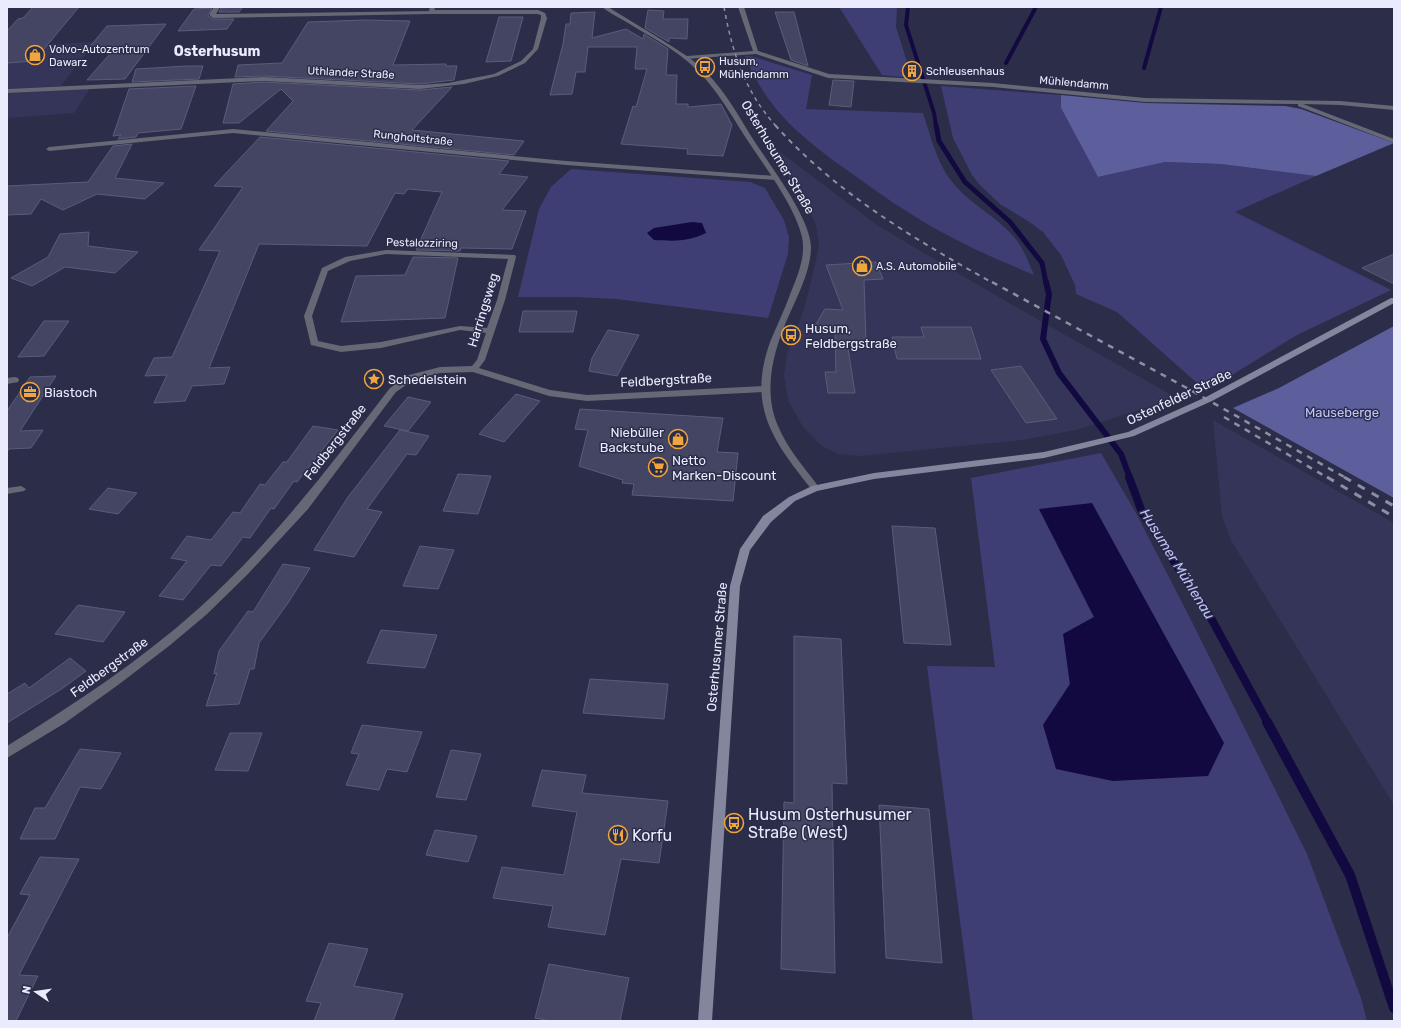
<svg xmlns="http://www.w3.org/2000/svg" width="1401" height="1028" viewBox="0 0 1401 1028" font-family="Rubik,sans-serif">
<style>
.built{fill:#343558}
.green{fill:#3e3e75;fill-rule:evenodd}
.forest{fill:#5d5f9d}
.water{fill:#130941}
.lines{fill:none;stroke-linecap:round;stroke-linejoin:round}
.stream-far4{stroke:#130941;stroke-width:4}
.stream-far3{stroke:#130941;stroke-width:5}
.stream-far2{stroke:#130941;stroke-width:6}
.stream-far1{stroke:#130941;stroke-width:8}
.stream{stroke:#130941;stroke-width:10}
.building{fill:#434562;stroke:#5a5c7b}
.minor{fill:#666876;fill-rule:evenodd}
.tertiary{fill:#666876;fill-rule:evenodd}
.secondary{fill:#84869d;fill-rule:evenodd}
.rail-far3{stroke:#8e8fa6;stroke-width:1.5;stroke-dasharray:4 4;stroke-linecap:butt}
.rail-far2{stroke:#8e8fa6;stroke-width:2;stroke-dasharray:5 5;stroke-linecap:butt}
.rail-far1{stroke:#8e8fa6;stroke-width:2.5;stroke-dasharray:6 6;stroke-linecap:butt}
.rail{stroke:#8e8fa6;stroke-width:3;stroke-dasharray:8 8;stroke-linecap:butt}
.labels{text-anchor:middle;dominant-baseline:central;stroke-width:3;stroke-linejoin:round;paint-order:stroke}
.far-poi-label{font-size:11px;fill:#eaecfe;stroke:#2c2d49;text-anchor:start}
.far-street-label{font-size:11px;fill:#eaecfe;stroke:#2c2d49}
.street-label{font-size:13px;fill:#eaecfe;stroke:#2c2d49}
.poi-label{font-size:13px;fill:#eaecfe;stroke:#2c2d49;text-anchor:start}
.park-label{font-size:13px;fill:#c1c6fd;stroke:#2c2d49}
.far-district-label{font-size:14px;font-weight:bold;fill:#eaecfe;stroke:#2c2d49}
.water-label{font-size:14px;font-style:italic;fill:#bfc3fa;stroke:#2c2d49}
.near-poi-label{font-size:16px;fill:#eaecfe;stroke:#2c2d49;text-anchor:start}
</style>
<rect width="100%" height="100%" fill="#2c2d49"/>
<path class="built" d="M95,42L61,86L7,89V46Z
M91,87L74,113L7,118V93Z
M764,140L877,225L1007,302L1177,398L1076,430L1023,440L860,456L838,454L822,446L803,427L788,400L784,376L787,354L804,309L815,265L819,245L816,225L808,207Z
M1213,420L1394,523V805L1232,542L1222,517Z"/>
<path class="green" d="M839,7H897L896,27L909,68H904L906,74L921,76L920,79L882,75Z
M745,56L754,57L812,75L806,109L923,113C930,134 935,156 947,175C965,203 999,216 1018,242C1025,252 1029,264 1034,275C1007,263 978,252 951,237C914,218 880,194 847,170C802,138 766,109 745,56Z
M941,86L1061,95V108L1098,177L1165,162L1221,164L1316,176L1235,212L1391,290L1295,336L1206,391L1117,312L1076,294L1075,285L1061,255L1043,232L1028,221L1000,204L979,184L972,175L953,138Z
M571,169L750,182L765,188L769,195L784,220L789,237L788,254L768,318L616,299L576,297H518L539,209L551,187Z
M1101,453L1136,513L1192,622L1307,854L1361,998L1367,1021H973L927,666L995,667L971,478ZM1039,509L1208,776L1043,725L1070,684L1064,634L1094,617Z"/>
<path class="forest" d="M1061,95L1145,103L1285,106L1301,109L1394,143L1316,176L1221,164L1165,162L1098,177L1061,108Z
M1394,326V498L1233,408L1279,388Z"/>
<path class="water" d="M692,222L702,223L706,233C688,242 674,241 654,240L647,233L654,228Z
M1092,503L1224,743L1208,776L1113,781L1056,769L1043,725L1070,684L1063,634L1094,617L1039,509Z"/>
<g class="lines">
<path class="stream-far4" d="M908,7L906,25L934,113L936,126
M1006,63L1036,7
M1144,68L1161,7"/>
<path class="stream-far3" d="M936,125L939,141L965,182L1010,222L1042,263L1046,283"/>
<path class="stream-far2" d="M1046,282L1049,294L1043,339L1059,373L1121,454L1130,478"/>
<path class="stream-far1" d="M1129,477L1142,512L1212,620L1268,723"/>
<path class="stream" d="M1267,722L1350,875L1394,1008"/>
</g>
<path class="building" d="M33,7H79L34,61L7,63V31L18,19L23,18Z
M243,7L239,12H219L221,8Z
M212,8L208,16L212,19H234L227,29L178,31L194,9Z
M648,10L664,11L663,19H688L687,39L669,38V42L645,28Z
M595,12L592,38L626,29L643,39L644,34L668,49L666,75H677L676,104H688V107L721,104L732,125L723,156L687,154L688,149L621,144L633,106L636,107L647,69H635L637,47H588L585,72H576L572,94L550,95L563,44L566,24H570L571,13Z
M775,12H794L808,66L791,60Z
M499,17H523L511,61L486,62Z
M365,20L410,21L393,65L446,64V66H457L454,80L420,84L263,76L235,77L238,65L282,63L308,22Z
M166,24L125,79L87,80L116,47L88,49L107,26Z
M187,66H203L199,79L132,82L136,69Z
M833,80L854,81L851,107L829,105Z
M263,82L420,90L452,87L412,130L524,141L514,155L266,131L293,101L281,89L239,123H223L233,84Z
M196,86L181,129L138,133L136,137L118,139L121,135L113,136L129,89Z
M260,137L509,161L499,174L528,177L502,210L526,211L512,249L461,248L460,251L416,250L442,192L408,189L404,194L395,193L367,246L259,244L209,368L230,367L224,384L192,386L185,401L154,403L167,375L145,376L154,358L172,357L220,251L199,250L243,187L214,186Z
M132,144L115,178L164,183L145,199L97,194L63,210L41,199L31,214L7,215V186L88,182L113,146Z
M89,232L88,246L138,252L115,273L65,267L32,286L11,278L48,257L60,234Z
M1394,254V284L1362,268Z
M413,257L458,258L445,318L341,322L356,276L405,275Z
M876,262L883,279L864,280L866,343L847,342L855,393H828L825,372H836L835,330L813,329L825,309L843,310L826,265Z
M523,311H577L573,332H519Z
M44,321H69L44,356L18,357Z
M921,327H971L981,359H897L892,337H924Z
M608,330L639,335L617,376L589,371L592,358Z
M1021,366L1057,419L1026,423L991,370Z
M56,376L20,431L43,430L31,448L9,449L7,452V411L30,377Z
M516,394L540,401L504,442L479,434Z
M408,397L431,402L408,431L384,426Z
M580,409L723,418L717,452L738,453L733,501L632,495L634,484L622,483L623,480L579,466L588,430L575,429Z
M313,426L338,430L297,482L294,481L274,509L271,508L250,538L243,537L221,566L211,565L183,600L159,596L187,561L171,558L187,536L211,540L233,512L240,513L260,484L265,485L283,462H287Z
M400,430L429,436L416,455L407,454L367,509L382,512L354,557L314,550L348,497Z
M458,474L491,476L478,514L443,511Z
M108,488L137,493L118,514L89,509Z
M892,526L935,528L951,645L904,643Z
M420,546L454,550L438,589L403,586Z
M283,564L310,568L288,603L259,643L254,669H250L239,704L206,706L217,673L214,674L219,651L248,611L253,612Z
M78,605L125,612L103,642L55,634Z
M381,630L437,635L425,668L367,663Z
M794,636L841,639L847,784L832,783L835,973L781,969L784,802L794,803Z
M70,658L86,671L63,688L7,723V694L25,683L29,688Z
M590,679L668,684L664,719L583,713Z
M362,725L422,732L407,772L387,769L379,790L346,785L359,754L351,753Z
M230,733H262L248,771L215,770Z
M80,749L121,753L101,789L80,787L55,839H20L35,808H45Z
M451,750L481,754L466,800L436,797Z
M542,770L586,775L582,793L668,801L659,863L621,859L605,935L548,927L553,906L493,898L502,867L564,875L577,812L532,806Z
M879,805L929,809L942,963L886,958Z
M435,830L477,836L468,862L426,855Z
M40,857L79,859L19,975L38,976L16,1021H7V938L30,895L20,894Z
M329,943L368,949L354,986L403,994L393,1021H314L321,1003L306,1001Z
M549,964L629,978L620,1021H551L535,1018Z"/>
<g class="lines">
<path class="minor" d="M214,7H220L216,14L429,11L430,7H436L434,10H538L545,13L547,18L538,49L525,63L498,76L464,84L420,89L263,81L7,93V89L263,77L420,85L448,83L494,74L521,61L533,49L541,18V15L537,14H431L213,18L210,16V13Z
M738,7H744L758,51L829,74L993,83L1145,98L1340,101L1394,106V110L1340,105L1303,104L1394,139V143L1298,106V104L1145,102L993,87L828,78L756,54L685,59L684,58L687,56L753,51Z
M233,129L566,161L776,176L779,178L776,180L566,165L233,133L49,151L46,149L49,147Z
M386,250L515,255L516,257L505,300L485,360L479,368L550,390L587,395L765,386L769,389L765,392L587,401L549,396L473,372L440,373L415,379L396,392L308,509L247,575L206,615L169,646L118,685L65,723L7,758V746C73,705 140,661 198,609C272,543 330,466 390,388L409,375L440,367L472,366L477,360L486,333L460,330L381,348L341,352L311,345L304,316L322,268L345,257ZM386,254L508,259L497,300L487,328L460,326L381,342L341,346L318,341L312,316L328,271L350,261Z
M15,377L18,378L19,380L18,382L7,384V378Z
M21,486L26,489L24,491L7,494V488Z"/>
<path class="tertiary" d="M602,7H608C626,18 644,29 662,40C674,48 687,55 697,64C721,84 735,110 751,136C768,163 810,216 811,247C811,269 799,293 790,313C774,348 762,389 778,426C787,448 804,467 818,486L820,488L818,490H812C773,441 747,407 770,342C777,325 785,309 791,292C798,275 806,255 802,237C795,207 767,170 750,144C730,114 715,84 687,61C668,45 644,33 623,20C616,16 608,12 602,7Z"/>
<path class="secondary" d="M1391,298H1394V303L1212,401L1134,436L1044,458L874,479L817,491L795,501L771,522L750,550L740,586L712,1021H698L730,586L740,549L763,516L789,497L812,486L874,473L1044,452L1128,432L1206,397Z"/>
<path class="rail-far3" d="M724,7C732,52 745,92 776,126"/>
<path class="rail-far2" d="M775,125C836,193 914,239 993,283"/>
<path class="rail-far1" d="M992,282L1185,387L1346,478
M1224,417L1328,478"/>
<path class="rail" d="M1327,477L1394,517
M1344,477L1394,506"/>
</g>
<defs>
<symbol id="shop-ring" viewBox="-11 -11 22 22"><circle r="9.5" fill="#2c2d49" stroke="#f0a63f" stroke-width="1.5"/><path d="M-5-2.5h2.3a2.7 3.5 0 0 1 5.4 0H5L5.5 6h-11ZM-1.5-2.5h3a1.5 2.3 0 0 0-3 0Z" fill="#f0a63f"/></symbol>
<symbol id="bus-ring" viewBox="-11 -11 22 22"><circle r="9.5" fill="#2c2d49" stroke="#f0a63f" stroke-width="1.5"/><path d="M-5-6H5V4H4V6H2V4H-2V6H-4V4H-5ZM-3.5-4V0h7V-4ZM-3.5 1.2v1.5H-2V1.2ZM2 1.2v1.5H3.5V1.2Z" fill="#f0a63f"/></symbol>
<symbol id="building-ring" viewBox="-11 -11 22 22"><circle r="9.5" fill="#2c2d49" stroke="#f0a63f" stroke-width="1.5"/><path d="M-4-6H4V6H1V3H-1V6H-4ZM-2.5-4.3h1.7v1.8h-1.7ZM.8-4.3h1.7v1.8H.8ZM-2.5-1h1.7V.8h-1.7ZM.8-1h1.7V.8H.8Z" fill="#f0a63f"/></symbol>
<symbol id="sight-ring" viewBox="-11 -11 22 22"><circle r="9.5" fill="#2c2d49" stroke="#f0a63f" stroke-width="1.5"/><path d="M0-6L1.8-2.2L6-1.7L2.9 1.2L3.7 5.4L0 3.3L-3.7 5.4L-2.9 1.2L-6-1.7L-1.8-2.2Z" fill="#f0a63f"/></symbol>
<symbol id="office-ring" viewBox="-11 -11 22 22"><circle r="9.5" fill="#2c2d49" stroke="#f0a63f" stroke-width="1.5"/><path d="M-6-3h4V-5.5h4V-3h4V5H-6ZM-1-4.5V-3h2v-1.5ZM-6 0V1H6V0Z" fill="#f0a63f"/></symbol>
<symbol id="supermarket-ring" viewBox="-11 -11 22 22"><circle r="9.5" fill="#2c2d49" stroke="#f0a63f" stroke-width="1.5"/><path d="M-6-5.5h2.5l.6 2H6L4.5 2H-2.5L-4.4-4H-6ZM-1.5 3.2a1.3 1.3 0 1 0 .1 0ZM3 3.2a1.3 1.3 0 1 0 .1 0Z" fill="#f0a63f"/></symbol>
<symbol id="restaurant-ring" viewBox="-11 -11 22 22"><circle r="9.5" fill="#2c2d49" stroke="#f0a63f" stroke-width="1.5"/><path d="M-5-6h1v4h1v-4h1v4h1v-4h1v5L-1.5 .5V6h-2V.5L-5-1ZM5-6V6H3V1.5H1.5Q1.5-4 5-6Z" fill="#f0a63f"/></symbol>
</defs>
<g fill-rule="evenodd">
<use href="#shop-ring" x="24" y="44" width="22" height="22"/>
<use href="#bus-ring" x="694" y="56" width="22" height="22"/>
<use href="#building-ring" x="901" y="60" width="22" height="22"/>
<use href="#shop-ring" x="851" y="255" width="22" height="22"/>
<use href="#bus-ring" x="780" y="324" width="22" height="22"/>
<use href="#sight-ring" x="363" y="368" width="22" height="22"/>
<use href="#office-ring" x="19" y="381" width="22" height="22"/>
<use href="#shop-ring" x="667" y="428" width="22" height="22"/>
<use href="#supermarket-ring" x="647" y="456" width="22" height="22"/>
<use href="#bus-ring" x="723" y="812" width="22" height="22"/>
<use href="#restaurant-ring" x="607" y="824" width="22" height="22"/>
</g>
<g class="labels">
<g class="far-poi-label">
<text x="49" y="49">Volvo-Autozentrum<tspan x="49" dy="13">Dawarz</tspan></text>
<text x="719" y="61">Husum,<tspan x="719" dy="13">Mühlendamm</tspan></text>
<text x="926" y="71">Schleusenhaus</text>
<text x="876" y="266">A.S. Automobile</text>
</g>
<g class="far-street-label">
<text transform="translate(351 73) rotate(3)">Uthlander Straße</text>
<text transform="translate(1074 83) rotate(5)">Mühlendamm</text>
<text transform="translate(413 138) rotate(6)">Rungholtstraße</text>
<text transform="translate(422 243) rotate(1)">Pestalozziring</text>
</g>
<g class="street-label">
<text transform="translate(778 157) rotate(59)">Osterhusumer Straße</text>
<text transform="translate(483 310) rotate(-73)">Harringsweg</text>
<text transform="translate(666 380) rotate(-3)">Feldbergstraße</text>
<text transform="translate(1179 397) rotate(-25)">Ostenfelder Straße</text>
<text transform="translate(335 442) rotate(-52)">Feldbergstraße</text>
<text transform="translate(717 647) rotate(-85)">Osterhusumer Straße</text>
<text transform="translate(109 667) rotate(-36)">Feldbergstraße</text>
</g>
<g class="poi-label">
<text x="805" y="328">Husum,<tspan x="805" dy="15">Feldbergstraße</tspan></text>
<text x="388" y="379">Schedelstein</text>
<text x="44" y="392">Biastoch</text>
<text x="664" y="432" text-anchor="end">Niebüller<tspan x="664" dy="15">Backstube</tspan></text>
<text x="672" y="460">Netto<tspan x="672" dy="15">Marken-Discount</tspan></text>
</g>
<g class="park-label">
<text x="1342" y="412">Mauseberge</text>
</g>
<g class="far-district-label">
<text x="217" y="51">Osterhusum</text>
</g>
<g class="water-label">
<text transform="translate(1177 564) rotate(58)">Husumer Mühlenau</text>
</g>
<g class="near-poi-label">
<text x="748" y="814">Husum Osterhusumer<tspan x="748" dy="18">Straße (West)</tspan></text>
<text x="632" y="835">Korfu</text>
</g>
</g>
<rect width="1401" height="1028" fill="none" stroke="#eaecfe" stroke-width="16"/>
<g transform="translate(36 992) rotate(283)" stroke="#2c2d49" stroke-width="3" paint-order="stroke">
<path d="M0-3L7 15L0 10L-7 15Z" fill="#eaecfe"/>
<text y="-6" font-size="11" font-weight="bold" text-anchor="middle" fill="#eaecfe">N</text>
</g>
</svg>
